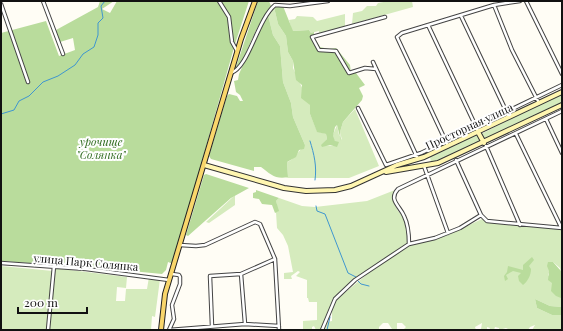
<svg xmlns="http://www.w3.org/2000/svg" width="563" height="331" viewBox="0 0 563 331" font-family="'Playfair Display',serif">
<style>
.green{fill:#d5ebbd}
.forest{fill:#b9dc9c}
.lines{fill:none;stroke-linecap:round;stroke-linejoin:round}
.stream{stroke:#3f96cf;stroke-width:1}
.street-casing{stroke:#444;stroke-width:4.5}
.secondary-casing{stroke:#333;stroke-width:6}
.primary-casing{stroke:#222;stroke-width:6}
.street{stroke:#fff;stroke-width:2.5}
.secondary{stroke:#fff6b0;stroke-width:4}
.primary{stroke:#f9d66b;stroke-width:4}
.labels{text-anchor:middle;dominant-baseline:central;stroke-width:4;stroke-linejoin:round;paint-order:stroke}
.street-label{font-size:11px;fill:#111;stroke:#fff}
.park-label{font-size:11px;font-style:italic;fill:#2f6b1f;stroke:#fff}
</style>
<rect width="100%" height="100%" fill="#fffdf5"/>
<path class="green" d="M389,1H412L413,7L352,24L353,13L362,11L367,6H376L378,3Z
M274,7L278,24L286,36L288,52L293,61V68L310,105V114L317,131L326,134L327,139L322,145L334,146L335,141L332,137L337,125L339,135L342,140L340,132L343,122L355,109L379,166L349,178H285L288,177L287,162C294,160 299,150 305,145L293,117L291,103L283,82L280,46L273,35L268,15Z
M345,14V27L319,34V31L311,33L309,30L292,31L289,20L295,19L297,16L313,17L317,21Z
M562,93V103L484,140L481,134Z
M476,135L478,137V135L482,141L431,163L430,156Z
M395,190L393,201L398,211L404,218L408,235V243L364,274L333,300L321,330H316L314,326L312,327V330H303V321L317,320V302H309L308,298H307V280L296,276L300,272L298,271L291,276L292,279H284V273L293,272L288,246L283,235L277,228L276,212L278,211L276,201L279,198L302,206L315,207L367,201Z
M235,195V205L209,223L206,222Z
M482,219L562,230V277L560,268L553,262L548,275L562,297V307L550,306L535,299L537,308L552,315H562V330H532L535,325L530,327L528,330H510L506,328L499,330V328L495,327L494,330H489L490,328L487,327V330H478L481,329L482,323L475,327L476,330L404,329L406,327L402,323H397V329H392L388,323H383L379,327V330H326L325,328L327,322L332,321V309L336,300L371,271L409,245L448,235Z
M1,266L53,271L47,330H1Z
M54,268L127,277L126,288L117,287L116,301H125L126,289H147L149,277L160,279L155,317L152,316L151,330H49Z"/>
<path class="forest" d="M100,1H114L102,9L110,13L117,1H249L235,44L173,264L168,262L166,270L162,274L101,268L1,261V33L46,21L59,56L75,50L73,38L60,42L56,30L98,7Z
M258,1H269L271,6L257,28L240,66L235,70Z
M277,6H283L293,31L309,30L311,33L314,32V37L320,47L329,49L336,48L350,65L351,73H356L365,85L359,88L363,96L362,100L343,122L340,132L341,141L337,125L335,127L333,136L335,141L339,142L337,147L330,145L322,147L321,145L327,139L326,134L317,132L310,114V105L301,98L302,85L296,80L293,61L288,52L286,36L278,24L274,7Z
M268,15L273,35L280,46L283,82L291,103L293,117L305,145L304,149L299,150L296,157L287,162L288,177C276,180 270,174 261,167H254V171L211,159L209,156L227,96L229,94L237,96L240,101H243L240,95L236,92L234,81L238,80L239,74L259,30Z
M206,174L249,188L231,198L188,236L186,235L204,175Z
M256,190L279,198L276,201L279,211L275,213L272,205L262,204L259,199L253,198V193L256,192Z
M532,257L534,260L529,266L531,269C531,275 528,281 523,285L519,281L518,276L521,273L513,271L506,275L508,279L505,281L504,276L507,272L508,266L523,270V265Z
M548,262H553L561,271V298L556,296L551,291L552,283L548,280L549,271L547,266Z
M535,299L550,306L562,307V315H552L537,308Z"/>
<g class="lines">
<path class="stream" d="M1,114L14,110L19,101L29,96L43,82L58,76L75,65L83,54L94,47L98,35V23L103,18L101,6L105,1
M310,141C314,154 317,166 315,180
M316,206L317,211L325,214L348,273L356,277
M358,281L361,284L369,286
M327,330L330,317"/>
<defs>
<path id="street" d="M43,1L63,54
M219,1L229,17L232,42L237,51
M526,1L562,74
M1,4L28,82
M494,5L512,50L539,103
M461,16L509,117
M428,25L478,131
M373,62L418,159
M376,69L365,68L349,73L336,51L319,50L312,37L385,17
M231,73C249,67 257,20 275,5L290,6L328,1
M358,108L386,165L421,153L562,85
M546,119L562,153
M516,134L561,227
M448,146L397,37L402,33L494,5L520,1
M486,146L520,225
M456,160L481,215L487,221L562,228
M424,166L448,233
M409,244C409,235 408,224 404,216C400,206 388,200 398,189L562,111
M180,245L196,246L205,245L255,222L260,224L275,259L279,330
M1,263L86,269L169,280
M245,324L241,274L275,259
M212,326L210,276L241,274
M48,330L54,266
M169,330L245,324L279,326
M169,330L174,319L172,305L180,284V277L179,275L172,274
M322,330L335,299L355,280L409,244L435,238L460,228L481,215"/>
<path id="secondary" d="M478,132L484,143
M204,165L284,188L306,191L335,190L351,186L397,165L424,157L562,92
M386,172L438,163L562,105"/>
<path id="primary" d="M161,330L165,294L241,39L255,1"/>
</defs>
<use href="#street" class="street-casing"/>
<use href="#secondary" class="secondary-casing"/>
<use href="#primary" class="primary-casing"/>
<use href="#street" class="street"/>
<use href="#secondary" class="secondary"/>
<use href="#primary" class="primary"/>
</g>
<g class="labels">
<g class="street-label">
<text transform="translate(469 126) rotate(-25)">Просторная улица</text>
<text transform="translate(86 262) rotate(5)">улица Парк Солянка</text>
</g>
<g class="park-label">
<text x="101" y="141">урочище<tspan x="101" dy="13">"Солянка"</tspan></text>
</g>
</g>
<rect width="563" height="331" fill="none" stroke="#111111" stroke-width="4"/>
<path d="M18 307v6h69v-6" fill="none" stroke="#111111" stroke-width="2"/>
<text x="24" y="307" font-size="12" fill="#111111" stroke="#ffffff" stroke-width="3" paint-order="stroke">200 m</text>
</svg>
